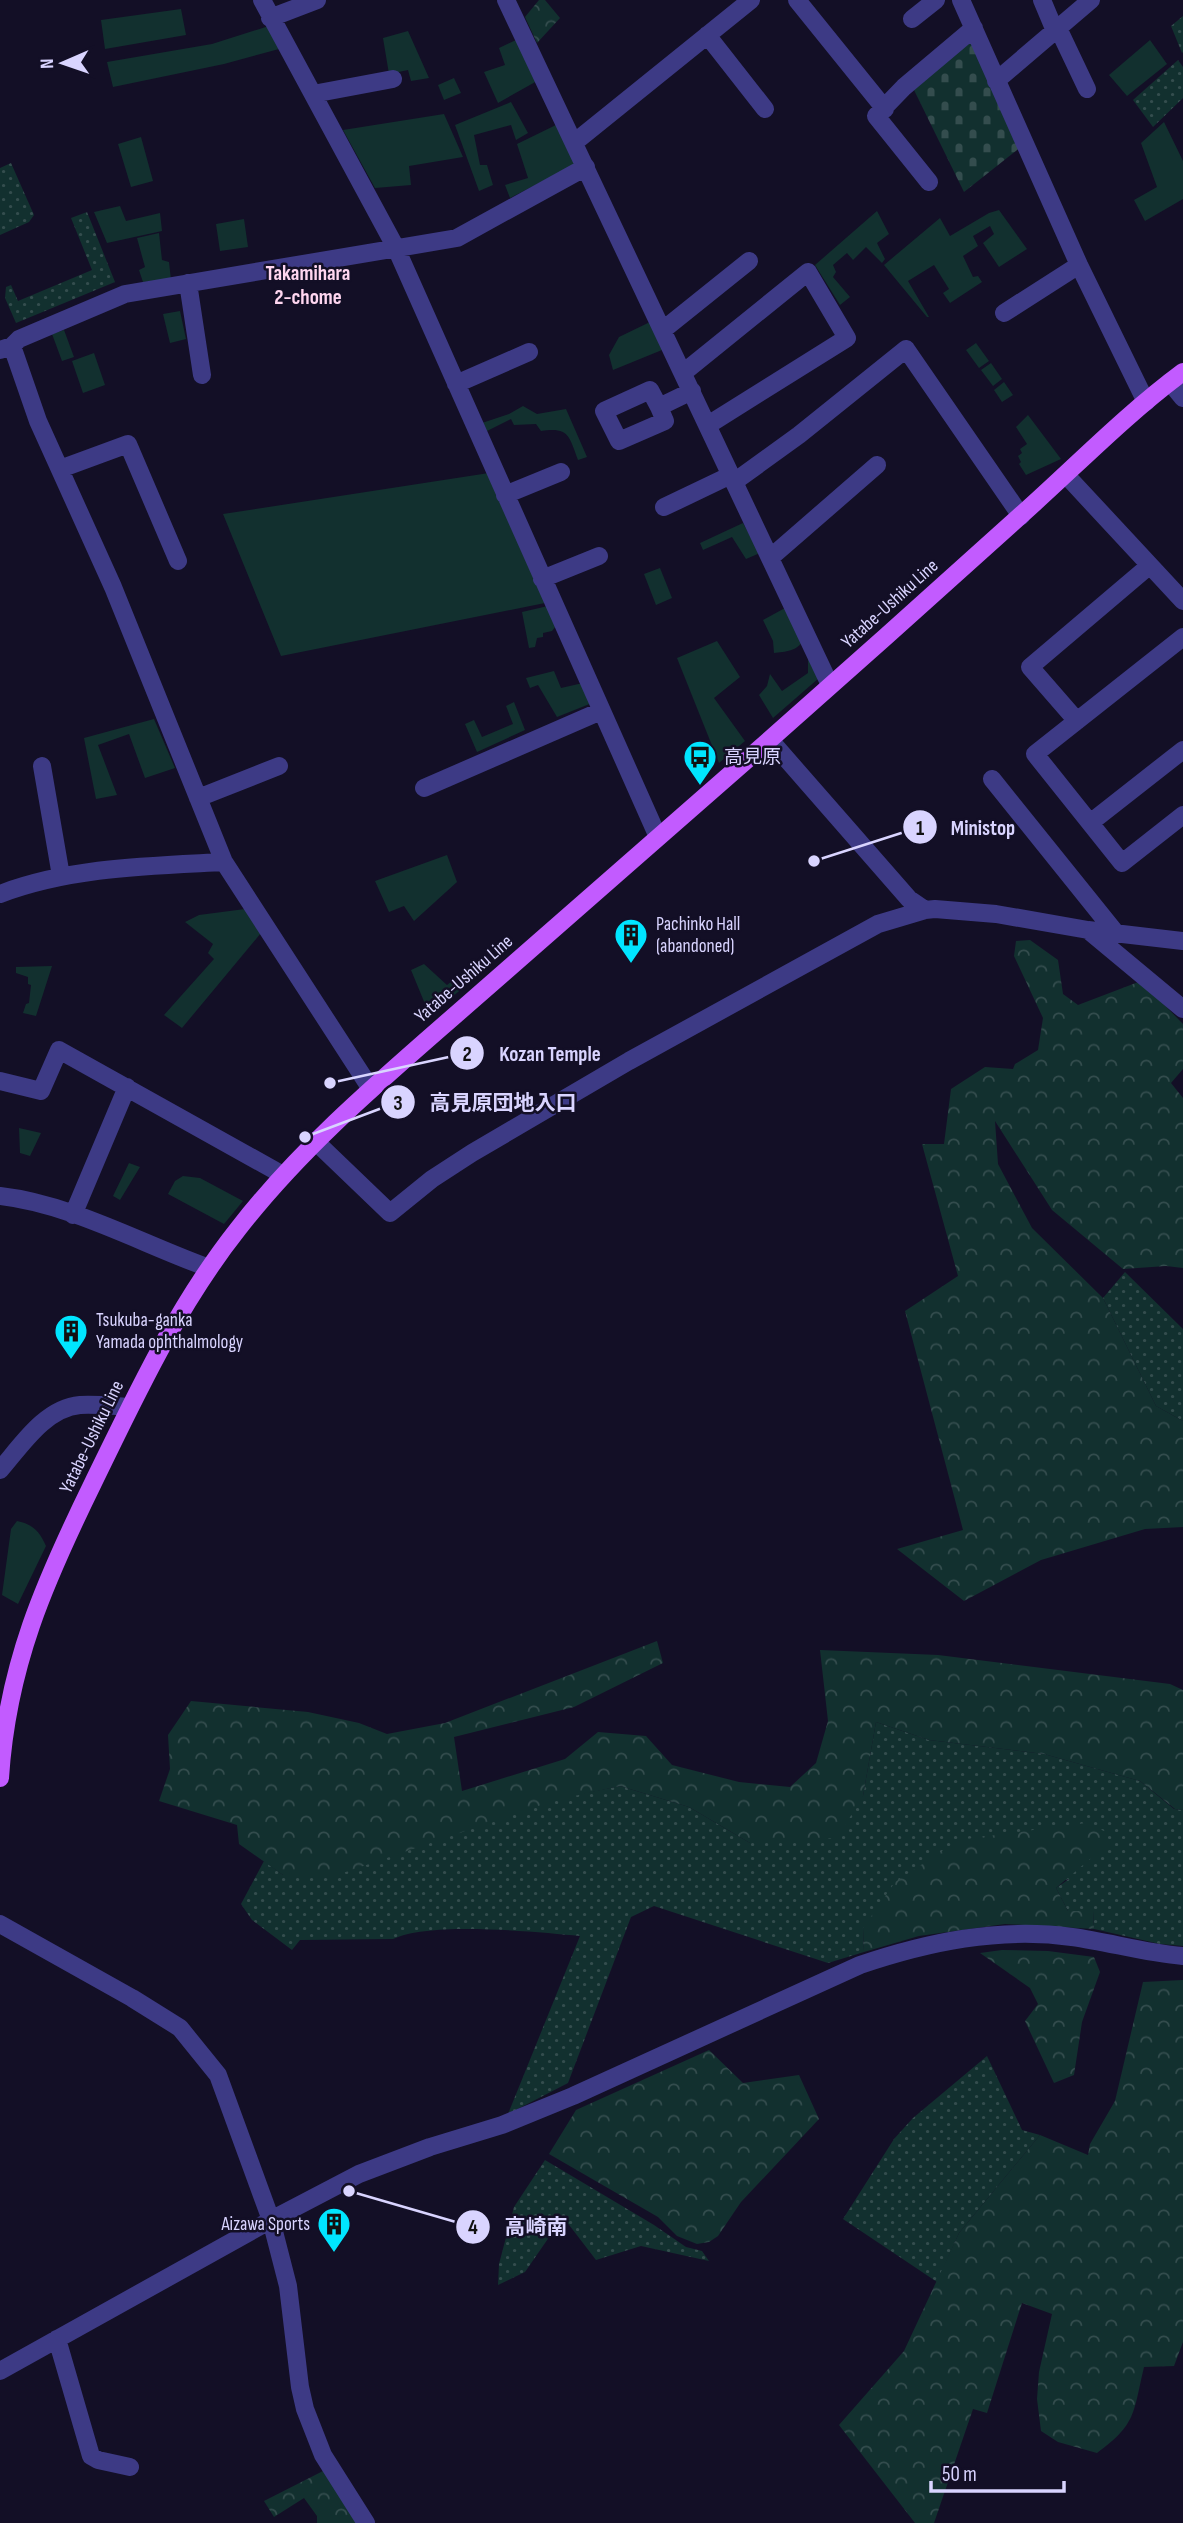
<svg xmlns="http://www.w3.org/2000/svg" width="1183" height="2523" viewBox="0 0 1183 2523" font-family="'Sofia Sans Condensed','Noto Sans JP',sans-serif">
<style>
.grass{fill:url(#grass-dots)}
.forest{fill:url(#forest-crowns)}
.cemetery{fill:url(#cemetery-stones)}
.garden{fill:#12302f}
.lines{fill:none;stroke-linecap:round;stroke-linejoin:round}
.minor{stroke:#3d3a85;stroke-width:18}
.major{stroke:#c25bff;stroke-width:18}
.labels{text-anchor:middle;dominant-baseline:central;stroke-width:5;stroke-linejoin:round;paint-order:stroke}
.street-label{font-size:19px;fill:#d9d4ff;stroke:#130f26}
.poi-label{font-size:19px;fill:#d9d4ff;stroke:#130f26;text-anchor:start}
.neighbourhood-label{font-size:21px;font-weight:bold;fill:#ffd6f0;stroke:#130f26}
.leader{fill:none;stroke:#d9d4ff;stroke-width:2.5}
.callout-dot{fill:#d9d4ff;stroke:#130f26;stroke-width:2.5}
.mark-label{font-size:21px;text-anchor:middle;font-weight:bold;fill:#111}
.callout-label{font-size:21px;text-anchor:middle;font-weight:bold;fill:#d9d4ff;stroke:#130f26;stroke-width:5;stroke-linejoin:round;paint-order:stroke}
</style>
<defs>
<pattern id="grass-dots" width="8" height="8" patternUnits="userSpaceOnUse" patternTransform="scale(1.75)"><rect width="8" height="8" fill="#12302f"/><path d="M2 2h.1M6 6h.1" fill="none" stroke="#344d4e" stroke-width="1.8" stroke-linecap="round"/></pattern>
<pattern id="forest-crowns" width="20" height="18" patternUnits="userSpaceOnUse" patternTransform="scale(1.75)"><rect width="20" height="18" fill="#12302f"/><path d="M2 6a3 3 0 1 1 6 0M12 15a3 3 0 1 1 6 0" fill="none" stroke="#344d4e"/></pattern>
<pattern id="cemetery-stones" width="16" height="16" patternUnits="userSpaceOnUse" patternTransform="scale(1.75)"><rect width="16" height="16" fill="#12302f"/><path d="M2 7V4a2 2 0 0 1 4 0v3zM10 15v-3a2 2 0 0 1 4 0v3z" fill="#344d4e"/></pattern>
</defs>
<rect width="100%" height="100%" fill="#130f26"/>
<path class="grass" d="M1183,16V52L1182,53L1171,26Z
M1178,60L1183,67V98L1153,127L1133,100Z
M11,163L34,215L29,222L0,235V168Z
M87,212L115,282L16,323L5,298L6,287L11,285L18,301L92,270L71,218Z
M1125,1272L1183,1329V1421L1156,1406L1103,1298Z
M876,1722L929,1740L1044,1754L1140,1781L1174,1809L1183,1810V1946L1160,1944L1094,1929L1093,1911H1068L1056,1888L1069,1879L863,1928L864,1952L828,1963L654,1906L631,1917L568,2083L508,2114L580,1936C536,1932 431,1921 393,1939L300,1940L292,1950L252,1920L241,1904L264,1861L283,1875L556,1799L620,1786L689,1807L750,1843L863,1796Z
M987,2056L1022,2130L1040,2135L959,2233L937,2282L843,2219L894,2139L913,2118Z
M545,2160L654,2225L686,2247L702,2251L709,2261L641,2246L596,2260L563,2217L525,2272L498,2285L499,2264L514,2207Z"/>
<path class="forest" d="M539,0H545L560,18L537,43L525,17Z
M1030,940L1058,960L1063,994L1078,1005L1141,981L1183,1024V1069L1171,1083L1183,1098V1268L1166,1266L1123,1269L1052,1210L995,1121L998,1164L1032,1228L1103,1298L1156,1406L1183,1421V1527L1145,1529L1041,1560L964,1601L897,1549L963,1530L905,1311L958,1276L922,1144H944L951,1089L985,1067L1013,1069L1015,1064L1038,1050L1043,1018L1014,956L1016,941Z
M657,1641L663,1663L574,1707L454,1737L462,1791L565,1759L598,1732L646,1736L672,1765L739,1782L790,1787L816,1763L828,1721L820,1650L938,1655L1170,1684L1183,1690V1810L1175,1809L1140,1781L1044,1754L929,1740L876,1722L863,1796L837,1838L750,1843L689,1807L620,1786L556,1800L334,1876L283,1875L239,1844L237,1825L159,1801L170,1769L168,1735L191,1701L308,1712L359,1723L387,1734L445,1723Z
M1086,1823L1104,1831L1110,1842L1056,1888L1068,1911H1093L1094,1929L1005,1924L919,1936L864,1952L863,1928L895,1882L959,1840Z
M1002,1950L1048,1951L1094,1957L1100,1972L1082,2022L1074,2075L1054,2083L1025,2021L1038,2004L1030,1988L980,1953Z
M1183,1980V2342L1174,2366L1144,2367C1133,2413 1137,2424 1097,2453L1058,2442L1041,2431L1037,2399L1039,2372L1052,2314L1022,2303L987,2413L973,2409L934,2523H915L839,2425L904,2351L959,2233L1040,2135L1088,2155L1090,2144L1115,2101L1143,1982Z
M709,2050L743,2083L799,2075L819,2119L741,2202L718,2236L709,2242L697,2244L677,2236L658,2217L549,2154L576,2110Z
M323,2471L357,2523H317V2516L304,2498L274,2517L264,2501Z"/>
<path class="cemetery" d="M972,40L1022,146L964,192L914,90Z"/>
<path class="garden" d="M181,9L186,35L105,49L101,20Z
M269,26L279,49L224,64L113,87L107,62L212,44Z
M408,31L429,78L411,81L408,70L389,74L383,38Z
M516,40L537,81L498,103L484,72L505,65L499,48Z
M1150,40L1167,64L1127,96L1109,75Z
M454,78L461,93L444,100L438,85Z
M511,102L528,133L516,140L511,125L474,135L480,165H487L493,185L479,191L455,125Z
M444,114L463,157L409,166L411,185L375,188L343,130Z
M1164,122L1183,161V199L1145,221L1134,200L1157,187L1141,143Z
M558,124L576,164L510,198L505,185L528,178L517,144Z
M141,137L153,181L131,187L118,144Z
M120,206L126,221L160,213L162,231L107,243L94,212Z
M999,210L1027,249L999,267L983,243L994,234L990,226L973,236L978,246L963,256L973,277L978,276L982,282L950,303L943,293L949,289L934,265L908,281L929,317H927L884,265L940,218L950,236L989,213Z
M877,211L889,234L877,243L885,259L882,263L866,247L853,260L847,253L833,265L836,272L833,277L850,297L840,305L815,265Z
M244,219L248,247L220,251L216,224Z
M159,233L162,260L169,262L171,280L143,282L139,270L145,267L137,238Z
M180,311L186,339L170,343L163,314Z
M650,322L662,350L613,370L609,355L619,337Z
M64,330L74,357L62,361L52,334Z
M976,343L989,361L979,368L966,350Z
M94,353L105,385L83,393L72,361Z
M991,363L1002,379L993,386L981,370Z
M1004,382L1013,395L1002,402L994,390Z
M523,406L537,414L566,409L587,457L578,460C569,436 569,427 541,431L536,424L514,425L511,419L487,431L482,423L509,414Z
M1028,415L1061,459L1026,475L1019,464L1021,462L1018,456L1022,453L1020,449L1027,444L1016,427Z
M489,473L545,603L281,656L223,514Z
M743,523L760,553L746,559L732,537L703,550L700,543Z
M660,568L672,598L656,605L644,574Z
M548,606L556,626L552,631L543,633V637L537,638L535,647L529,648L522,612Z
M785,608L803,640C798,651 785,652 774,653L773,641L763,620Z
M717,641L740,677L714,698L745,741L719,763L677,658Z
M810,657L819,678L773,718L759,695L767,686L770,674L782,691L808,673V658Z
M554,671L561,688L583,683L592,703L557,717L538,685L530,688L526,678Z
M514,702L525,730L477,752L465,724L474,720L482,737L513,724L506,706Z
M154,719L175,768L145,778L129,734L98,745L117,795L96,799L84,738Z
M447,855L457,882L414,921L404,906L389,912L375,881Z
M245,909L261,933L182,1028L164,1015L214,959L208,953L213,944L185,922L199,915Z
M424,964L447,985L473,964L479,974L430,1016L411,970Z
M52,966L36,1016L23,1013L26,1004L29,1003L31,985L28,984V977L16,973V967Z
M19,1128L41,1133L30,1156L20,1153Z
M129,1163L140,1167L120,1200L113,1196Z
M183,1176L200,1178L243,1201L224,1224L168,1194L175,1181Z
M17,1521C33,1524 40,1532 46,1546L18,1604L2,1595L11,1529Z"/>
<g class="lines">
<path class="minor" d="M262,0L396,248L658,837
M506,0L830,685
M797,0L885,109
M961,0L1079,265L1146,402
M1042,0L1055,31
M270,18L317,0
M912,19L936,0
M1058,28L1087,89
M707,35L765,109
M996,81L1091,0
M313,94L393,79
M575,142L751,0
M929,182L876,116L904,87L974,28
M188,283L202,375
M1004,313L1079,265
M663,330L749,261
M12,346L38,421L113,587L224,862L371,1089
M0,350L12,346L19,339L125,294L457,238L586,167
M683,373L808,272L847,338L708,425
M1170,382L1183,398
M456,384L529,352
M659,407L665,421L619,441L604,411L650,390L659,407L692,391
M60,469L128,444L178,561
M1066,475L1183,601
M734,482L799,435L906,349L1021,516
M505,495L561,472
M664,507L731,475
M770,558L877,465
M542,579L599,556
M1183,637L1035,754L1122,863L1183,815
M1077,721L1030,667L1149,566
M770,740L909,899L925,910
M42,766L61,876
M992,779L1115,932
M424,788L601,711
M198,798L279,766
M1090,823L1183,750
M0,894C71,867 149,866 224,862
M1088,930L1183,1009
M0,1081L41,1091L59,1050L283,1175
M315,1141L390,1213L432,1179L472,1153L629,1061L878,924L925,910L935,909L996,914L1088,930L1183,941
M0,1196C71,1204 142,1244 209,1268
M73,1215L127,1087
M0,1470C21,1446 45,1408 80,1405C96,1404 114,1406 130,1407
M0,1924L132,1998L180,2028L218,2075L271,2220L288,2286L300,2387L305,2409L323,2455L366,2523
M57,2339L91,2456L98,2460L130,2467
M0,2371L271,2220L359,2174L430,2147L502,2125L573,2096L860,1965C928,1942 999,1927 1072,1937C1109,1942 1145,1953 1183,1956"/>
<path class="major" d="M0,1778C7,1666 45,1581 93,1483C136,1395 177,1306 238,1229C304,1144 387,1075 468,1004C567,917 667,830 766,743C851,668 936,592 1020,516C1074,468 1125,415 1183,372"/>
</g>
<defs>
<symbol id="bus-pin" viewBox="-11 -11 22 30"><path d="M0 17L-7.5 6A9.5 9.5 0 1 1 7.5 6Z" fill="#00e5ff" stroke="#130f26"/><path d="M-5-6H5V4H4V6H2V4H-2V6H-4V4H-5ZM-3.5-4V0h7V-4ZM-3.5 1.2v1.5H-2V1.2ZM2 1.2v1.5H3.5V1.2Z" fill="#111"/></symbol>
<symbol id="building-pin" viewBox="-11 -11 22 30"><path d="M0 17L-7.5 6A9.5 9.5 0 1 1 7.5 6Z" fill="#00e5ff" stroke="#130f26"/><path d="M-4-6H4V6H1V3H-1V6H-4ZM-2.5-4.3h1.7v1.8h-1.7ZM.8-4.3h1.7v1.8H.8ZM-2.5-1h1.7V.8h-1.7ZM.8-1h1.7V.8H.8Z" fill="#111"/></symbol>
</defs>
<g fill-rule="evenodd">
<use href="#bus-pin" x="681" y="738" width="38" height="52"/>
<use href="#building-pin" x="612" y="916" width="38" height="52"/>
<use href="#building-pin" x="52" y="1312" width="38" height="52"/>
<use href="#building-pin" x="315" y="2205" width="38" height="52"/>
</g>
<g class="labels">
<g class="street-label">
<text transform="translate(890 604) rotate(-42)">Yatabe-Ushiku Line</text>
<text transform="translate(464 979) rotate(-41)">Yatabe-Ushiku Line</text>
<text transform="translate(92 1437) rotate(-64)">Yatabe-Ushiku Line</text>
</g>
<g class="poi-label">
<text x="724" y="757">高見原</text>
<text x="656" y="924">Pachinko Hall<tspan x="656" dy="22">(abandoned)</tspan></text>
<text x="96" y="1320">Tsukuba-ganka<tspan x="96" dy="22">Yamada ophthalmology</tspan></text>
<text x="310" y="2224" text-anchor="end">Aizawa Sports</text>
</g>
<g class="neighbourhood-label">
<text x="308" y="273">Takamihara<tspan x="308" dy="24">2-chome</tspan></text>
</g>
</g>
<path class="leader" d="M814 861L920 827M330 1083L467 1053M305 1137L398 1102M349 2191L473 2227"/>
<g class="callout-dot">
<circle cx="814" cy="861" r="7"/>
<circle cx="330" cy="1083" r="7"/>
<circle cx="305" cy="1137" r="7"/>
<circle cx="349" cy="2191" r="7"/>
<circle cx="920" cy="827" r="18"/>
<circle cx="467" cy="1053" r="18"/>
<circle cx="398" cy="1102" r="18"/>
<circle cx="473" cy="2227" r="18"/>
</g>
<g class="mark-label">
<text x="920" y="835">1</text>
<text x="467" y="1061">2</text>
<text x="398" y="1110">3</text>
<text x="473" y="2234">4</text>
</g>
<g class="callout-label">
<text x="983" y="835">Ministop</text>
<text x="550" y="1061">Kozan Temple</text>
<text x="503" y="1110">高見原団地入口</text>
<text x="536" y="2234">高崎南</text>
</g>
<g transform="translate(63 63) rotate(268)" stroke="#130f26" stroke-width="5" paint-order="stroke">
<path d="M0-5L12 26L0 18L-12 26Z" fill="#d9d4ff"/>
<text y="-10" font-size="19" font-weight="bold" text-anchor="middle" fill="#d9d4ff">N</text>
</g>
<path d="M931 2481v10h133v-10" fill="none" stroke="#d9d4ff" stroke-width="3.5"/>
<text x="942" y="2481" font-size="21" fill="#d9d4ff" stroke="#130f26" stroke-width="5" paint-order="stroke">50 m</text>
</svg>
